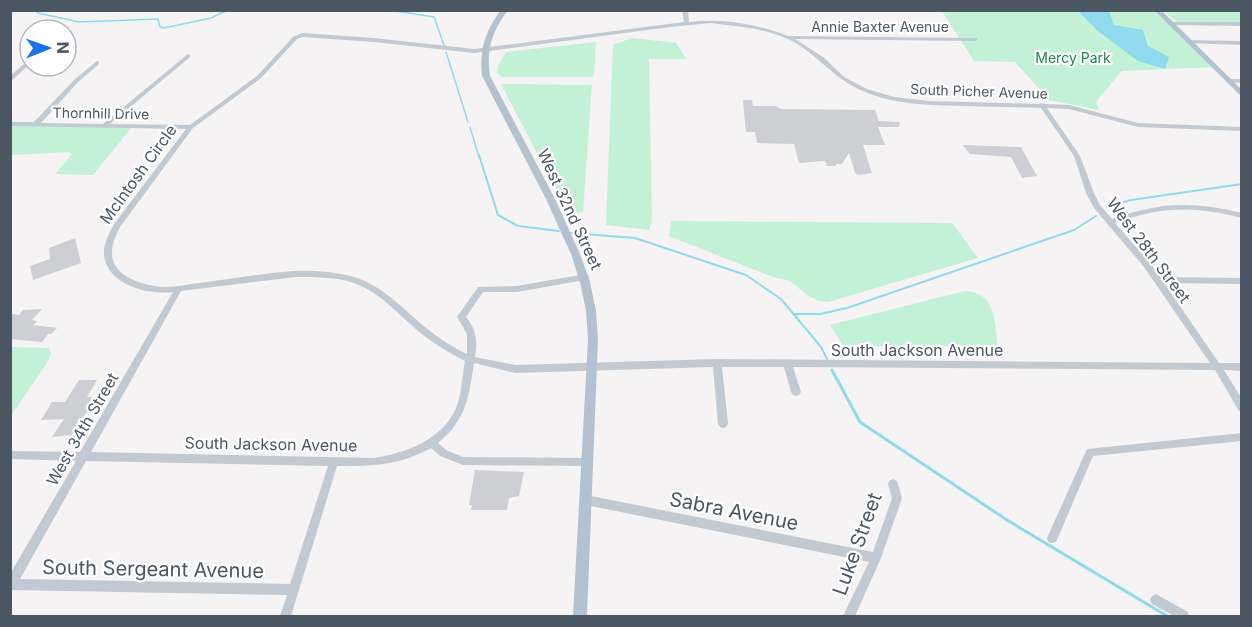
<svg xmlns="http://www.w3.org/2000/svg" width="1252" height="627" viewBox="0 0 1252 627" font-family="Inter,sans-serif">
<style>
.green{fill:#c3f1d5}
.water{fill:#90daee}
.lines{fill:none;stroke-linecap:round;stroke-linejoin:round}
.stream-far2{stroke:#90daee;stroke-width:1.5}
.stream-far1{stroke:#90daee;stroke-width:2}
.stream{stroke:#90daee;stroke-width:3}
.building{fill:#cdcfd5}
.minor{fill:#c1cad2;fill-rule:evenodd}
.major{fill:#b3c2d1;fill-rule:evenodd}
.labels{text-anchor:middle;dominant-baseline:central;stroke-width:4.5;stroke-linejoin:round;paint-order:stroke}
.far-street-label{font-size:14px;fill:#4a5661;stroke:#fff}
.far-park-label{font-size:14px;fill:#17864f;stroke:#fff}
.street-label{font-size:16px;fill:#4a5661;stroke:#fff}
.near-street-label{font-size:20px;fill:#4a5661;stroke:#fff}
</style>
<rect width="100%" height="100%" fill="#f5f3f3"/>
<path class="green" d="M942,11H1157L1214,67L1122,71L1096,102L1099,110L1049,100L1015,62L974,61Z
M1164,11H1241V24L1177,23Z
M632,38L676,43L686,59H649L652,221L649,230L606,225L613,45Z
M596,42L594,75L591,77H502L497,73L498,66L506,52Z
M501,84L592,85L583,212L578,213L562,201Z
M10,126L132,127L93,175L55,174L72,154L69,152L11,155Z
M671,221L952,223L978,258L828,302L819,301L807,295L790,281L770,276L669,236Z
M965,291C997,293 994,322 998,347L843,346L830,325Z
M11,347L49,348L51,353L47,363L12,414Z"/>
<path class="water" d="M1078,11H1109L1114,25L1143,30L1148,46L1169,57L1165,69L1138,61L1098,31Z"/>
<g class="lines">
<path class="stream-far2" d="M35,10L38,13L79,22L158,19L160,27L164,28L211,18L228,10
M389,10L434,17L445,48
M446,52L468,122
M470,127L479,157"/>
<path class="stream-far1" d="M479,155L498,215L518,226L559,231
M1107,207L1131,200L1242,184
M571,233L635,238L746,275L781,299L821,347L827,359
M794,314H820L847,308L1074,230L1096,216"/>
<path class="stream" d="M832,370L860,422L1007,520L1167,616"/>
</g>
<path class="building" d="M743,100H752L753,106H776L781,109L875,110L879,121L900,122L899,127H878L885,145H863L872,173L858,175L855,173L849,153L842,164H836V166H827L825,161L799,163L794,144L757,143L755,132H746Z
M963,145L1021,147L1037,176L1022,178L1011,157L970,154Z
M75,238L81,263L33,280L30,266L50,259L49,248Z
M42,309L32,320L37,321L33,325L57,328L51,334H48L42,342L10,339L12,314L19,315L23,310Z
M79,380H97L87,397H100L93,409L86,413L72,435L52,437L64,419L41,420L52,402H65Z
M475,470L524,472L519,496L509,498L507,510H471L472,505H469Z"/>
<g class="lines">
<path class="minor" d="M682,10H688L689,22C723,18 757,24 788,36L977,38V40L975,41L795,39L823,57L844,77L867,89L894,97L929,101L1039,104L1042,103L1045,104L1069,105L1138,123L1242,127V131L1138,127L1069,109L1047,108L1080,156L1094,193L1100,205L1112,219C1160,202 1192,201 1242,213V218C1194,206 1162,206 1115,223L1150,263L1160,277L1242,278V284L1164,283L1219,363H1242V371L1224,370L1242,399V412L1239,411L1215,370L793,367L801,392L799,395L796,396L793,395L791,392L784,367H722L728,424L726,427L723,428L720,427L718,424L713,367L515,373L474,363C469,396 466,421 438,443L446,450L463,457L588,458L591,459L593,462L591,465L588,466L463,465L440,456L431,448C398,466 373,466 337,466L291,616H280L287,595L10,590V574L76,461L10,459V451L80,452L173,292C148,295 107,285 104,255C103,244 109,234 114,224L186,129L10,126V122H34L74,80L97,61L99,62V64L78,82L41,123L103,124L188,54L190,55V57L110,124L190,125L257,76L293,37L302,33L374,38L474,49L684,22ZM711,23C739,27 770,28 796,43C820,58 836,80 863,91C894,105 929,105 963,106C989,107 1015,107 1041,108L1074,156L1086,193L1094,208L1144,267L1210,363L717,359L515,365L475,357C478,341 476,329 466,317L483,292H517L585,280L588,279L589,277L588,275L585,274L517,286L478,287L457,317L467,334V354C452,347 437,337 425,327C402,308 383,286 354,277C336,272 315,270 295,271C264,273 232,279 200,283C188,284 176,287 164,287C144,286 112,277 112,253C112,243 116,235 120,227L193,128L261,78L297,39L303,37L374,42L474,53L670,27ZM296,277C315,277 333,277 351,282C379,291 397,313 418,331C433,343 449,353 465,361C462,376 462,393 456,408C442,440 406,453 374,458L91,452L181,291ZM86,461L328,466L290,584L20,579Z
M1170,22H1242V26L1168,25L1167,24Z
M1188,40L1242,41V45L1186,43L1185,42Z
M30,59V64L10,82V76Z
M1228,79H1242V83L1226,82V80Z
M1242,433V441L1093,456L1056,542L1052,543L1048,542L1047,538L1087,449Z
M893,479L897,481L902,498L881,558L855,616H843L869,562L586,505L582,503L581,500L582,497L586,495L873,552L892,498L888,484L889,481Z
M1156,594L1188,612L1189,616H1174L1152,604L1150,600L1152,596Z"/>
<path class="major" d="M501,10H508C492,31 486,50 490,76L555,199L580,254L590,282L596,311L598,339L587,616H573L588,339L586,311L580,282L571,254L546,199L482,76C479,51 485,31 501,10Z
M1154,10H1161L1242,90V97Z"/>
</g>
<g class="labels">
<g class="far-street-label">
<text x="880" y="26">Annie Baxter Avenue</text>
<text transform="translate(979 91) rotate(2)">South Picher Avenue</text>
<text transform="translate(101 113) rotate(1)">Thornhill Drive</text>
</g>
<g class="far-park-label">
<text x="1073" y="57">Mercy Park</text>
</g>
<g class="street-label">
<text transform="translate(138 174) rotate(-54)">McIntosh Circle</text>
<text transform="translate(570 209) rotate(65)">West 32nd Street</text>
<text transform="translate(1149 250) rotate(53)">West 28th Street</text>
<text x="917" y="350">South Jackson Avenue</text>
<text transform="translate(82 429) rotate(-60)">West 34th Street</text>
<text transform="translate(271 444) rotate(1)">South Jackson Avenue</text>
</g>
<g class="near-street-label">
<text transform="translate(734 511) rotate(11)">Sabra Avenue</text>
<text transform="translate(857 544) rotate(-70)">Luke Street</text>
<text transform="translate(153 569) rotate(1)">South Sergeant Avenue</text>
</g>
</g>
<rect width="1252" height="627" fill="none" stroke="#4a5661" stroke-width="24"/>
<g transform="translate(48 48) rotate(89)"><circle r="28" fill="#ffffff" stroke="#b7bbc0" stroke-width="1.5"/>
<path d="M0-4.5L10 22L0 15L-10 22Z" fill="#1a73e8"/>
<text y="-9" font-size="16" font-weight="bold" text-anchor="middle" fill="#4a5661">N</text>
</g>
</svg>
